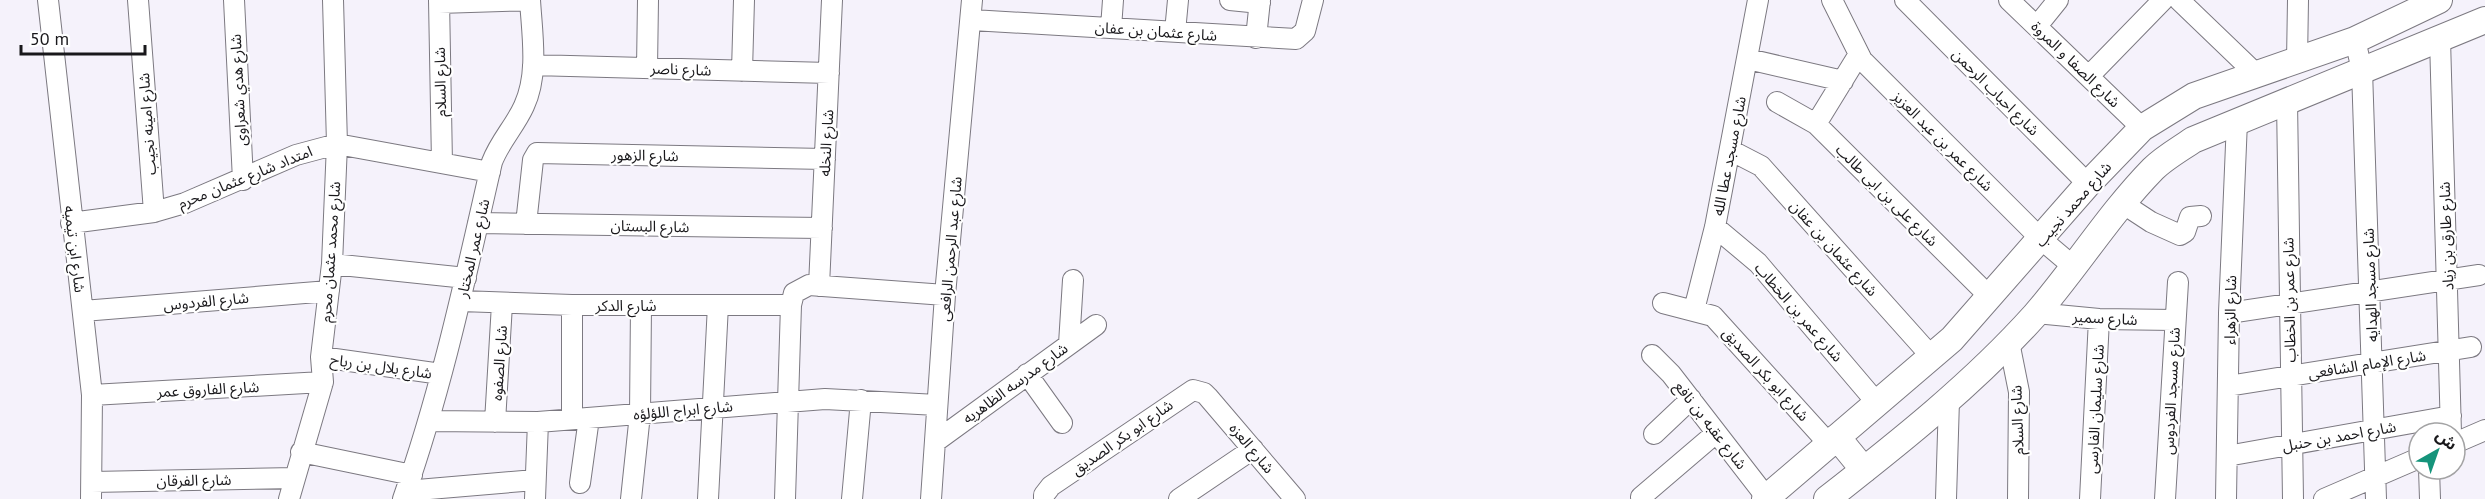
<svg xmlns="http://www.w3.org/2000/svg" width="2485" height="499" viewBox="0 0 2485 499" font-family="'PT Sans','Noto Sans Arabic',sans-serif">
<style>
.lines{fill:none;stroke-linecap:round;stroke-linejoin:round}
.minor-casing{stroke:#7c7981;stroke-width:22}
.major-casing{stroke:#7c7981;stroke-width:28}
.minor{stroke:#fff;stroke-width:20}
.major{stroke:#fff;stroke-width:26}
.labels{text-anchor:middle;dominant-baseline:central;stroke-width:4.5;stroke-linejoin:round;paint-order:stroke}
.street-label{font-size:15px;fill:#19181b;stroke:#fff}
</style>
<rect width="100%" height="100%" fill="#f5f2fb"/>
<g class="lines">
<defs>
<path id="minor" d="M48,0L92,395L91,499
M138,0L154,212
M234,0L243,180
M439,0L442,163
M1230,0L1260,3
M1832,0L1862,60L2042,240L2074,267
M1905,0L2088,184
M2009,0L2142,128
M2179,0L2255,73
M439,3L530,0
M972,20L1296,39L1305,31L1313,0
M2037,26L2058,0
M1111,28L1113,0
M1175,32L1178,0
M1256,38L1260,0
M2440,39L2451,433
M2355,40L2362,70L2376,499
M1748,59L1843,81
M2297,61L2298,0
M533,65L829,73
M647,68L648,0
M742,71L744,0
M2089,76L2163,0
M2287,101L2293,499
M1777,102L1816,124L1990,297
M1816,124L1859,54
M1730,150L1761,166L1931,356
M2122,203L2151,222L2180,235L2185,232L2190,217L2201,216
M71,223L154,212L185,203L296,155L337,144L490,172
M478,223L822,228
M526,224L533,160L537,153L825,159
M1715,227L1758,263L1877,403
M332,264L466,278
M819,286L832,0
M461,301L572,305H791
M1663,303L1713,316L1829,444
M572,305V419
M1694,310L1715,227L1758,0
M83,311L329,291
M2036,313L2099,319L2175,320
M2229,313L2479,275
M2009,342L2019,392L2018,499
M1069,344L1073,280
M1652,355L1671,374L1767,498
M321,357L441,374
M1027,374L1062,423
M2228,386L2471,347
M92,395L323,382
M429,421L538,422L825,399L937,405
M495,422L502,304
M1654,434L1691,399
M935,442L1096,325
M2455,443L2485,430
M301,452L412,475
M2227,456L2451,416
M2429,469L2430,499
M92,482L295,478
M580,483L589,418
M406,491L535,480
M1641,497L1716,433
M289,499L323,382L321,357L332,264L337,144L333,0
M403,499C442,389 466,275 492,162C500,141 515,126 524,106C539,74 532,34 530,0
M535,499L538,422
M631,499L640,414L641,305
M708,499L718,305
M785,499L791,305L794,293L809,285L945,295
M852,499L861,400
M931,499L945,295L972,0
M1044,499V495L1051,486L1193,390L1204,393L1208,397L1295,499
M1179,499L1253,449
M1946,499L1949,400
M2090,499L2099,319
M2165,499L2178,282
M2226,499L2229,313L2237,121
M2324,499L2419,458"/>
<path id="major" d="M1837,437L1864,470
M1765,499L1952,339L2088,184L2142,128L2194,96L2355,40L2439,0
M1827,499C1900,442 1973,384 2035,315C2076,268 2109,214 2153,169C2164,158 2180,149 2193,140L2485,20"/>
</defs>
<use href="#minor" class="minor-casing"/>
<use href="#major" class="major-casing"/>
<use href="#minor" class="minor"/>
<use href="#major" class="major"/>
</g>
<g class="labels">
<g class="street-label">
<text transform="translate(1156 31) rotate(4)">شارع عثمان بن عفان</text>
<text transform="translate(2076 64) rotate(44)">شارع الصفا و المروة</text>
<text transform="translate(681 69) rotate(2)">شارع ناصر</text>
<text transform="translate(440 82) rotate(-91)">شارع السلام</text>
<text transform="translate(238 90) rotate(-93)">شارع هدي شعراوى</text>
<text transform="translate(1996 92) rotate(45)">شارع احباب الرحمن</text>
<text transform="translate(147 124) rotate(-94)">شارع امينه نجيب</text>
<text transform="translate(1943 141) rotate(45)">شارع عمر بن عبد العزيز</text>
<text transform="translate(826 143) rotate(-87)">شارع النخله</text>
<text transform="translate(645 155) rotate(1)">شارع الزهور</text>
<text transform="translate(1729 156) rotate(-79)">شارع مسجد عطا الله</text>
<text transform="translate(245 177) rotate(-22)">امتداد شارع عثمان محرم</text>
<text transform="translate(1887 195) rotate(45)">شارع على بن ابى طالب</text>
<text transform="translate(2073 204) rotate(-49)">شارع محمد نجيب</text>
<text transform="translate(650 226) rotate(1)">شارع البستان</text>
<text transform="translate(2446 236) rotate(-92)">شارع طارق بن زياد</text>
<text transform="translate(473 248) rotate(-77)">شارع عمر المختار</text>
<text transform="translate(1834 248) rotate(48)">شارع عثمان بن عفان</text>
<text transform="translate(75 249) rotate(83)">شارع ابن تيميه</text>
<text transform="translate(950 249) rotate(-85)">شارع عبد الرحمن الرافعى</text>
<text transform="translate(330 252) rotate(-86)">شارع محمد عثمان محرم</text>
<text transform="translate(2370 285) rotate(-92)">شارع مسجد الهدايه</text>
<text transform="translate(2289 300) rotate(-91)">شارع عمر بن الخطاب</text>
<text transform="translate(206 301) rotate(-5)">شارع الفردوس</text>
<text x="626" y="305">شارع الدكر</text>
<text transform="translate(2230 310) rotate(-89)">شارع الزهراء</text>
<text transform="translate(1799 312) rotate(49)">شارع عمر بن الخطاب</text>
<text transform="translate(2105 318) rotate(3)">شارع سمير</text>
<text transform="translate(499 363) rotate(-86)">شارع الصفوه</text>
<text transform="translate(2367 364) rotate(-9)">شارع الإمام الشافعى</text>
<text transform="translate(381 366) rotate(8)">شارع بلال بن رباح</text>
<text transform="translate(1766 374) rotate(48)">شارع ابو بكر الصديق</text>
<text transform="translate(1015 383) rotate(-36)">شارع مدرسه الظاهريه</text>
<text transform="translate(208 389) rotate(-3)">شارع الفاروق عمر</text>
<text transform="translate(2171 391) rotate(-87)">شارع مسجد الفردوس</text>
<text transform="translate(2095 409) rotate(-87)">شارع سليمان الفارسى</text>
<text transform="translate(683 410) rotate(-5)">شارع ابراج اللؤلؤه</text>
<text transform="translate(2017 420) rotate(-92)">شارع السلام</text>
<text transform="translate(1711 425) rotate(52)">شارع عقبه بن نافع</text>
<text transform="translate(2339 436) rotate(-10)">شارع احمد بن حنبل</text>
<text transform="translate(1122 437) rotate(-35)">شارع ابو بكر الصديق</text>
<text transform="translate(1252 448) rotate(50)">شارع العزه</text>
<text transform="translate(194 480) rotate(-1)">شارع الفرقان</text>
</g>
</g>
<g transform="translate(2437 451) rotate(40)"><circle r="28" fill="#ffffff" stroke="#a3a3a4" stroke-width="1.5"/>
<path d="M0-4.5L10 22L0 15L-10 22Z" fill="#16947b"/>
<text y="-9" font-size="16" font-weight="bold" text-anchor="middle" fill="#19181b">ش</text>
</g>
<path d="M21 45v9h124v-9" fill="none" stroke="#19181b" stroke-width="3"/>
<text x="30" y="45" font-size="18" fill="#19181b" stroke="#ffffff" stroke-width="4.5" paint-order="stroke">50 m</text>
</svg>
